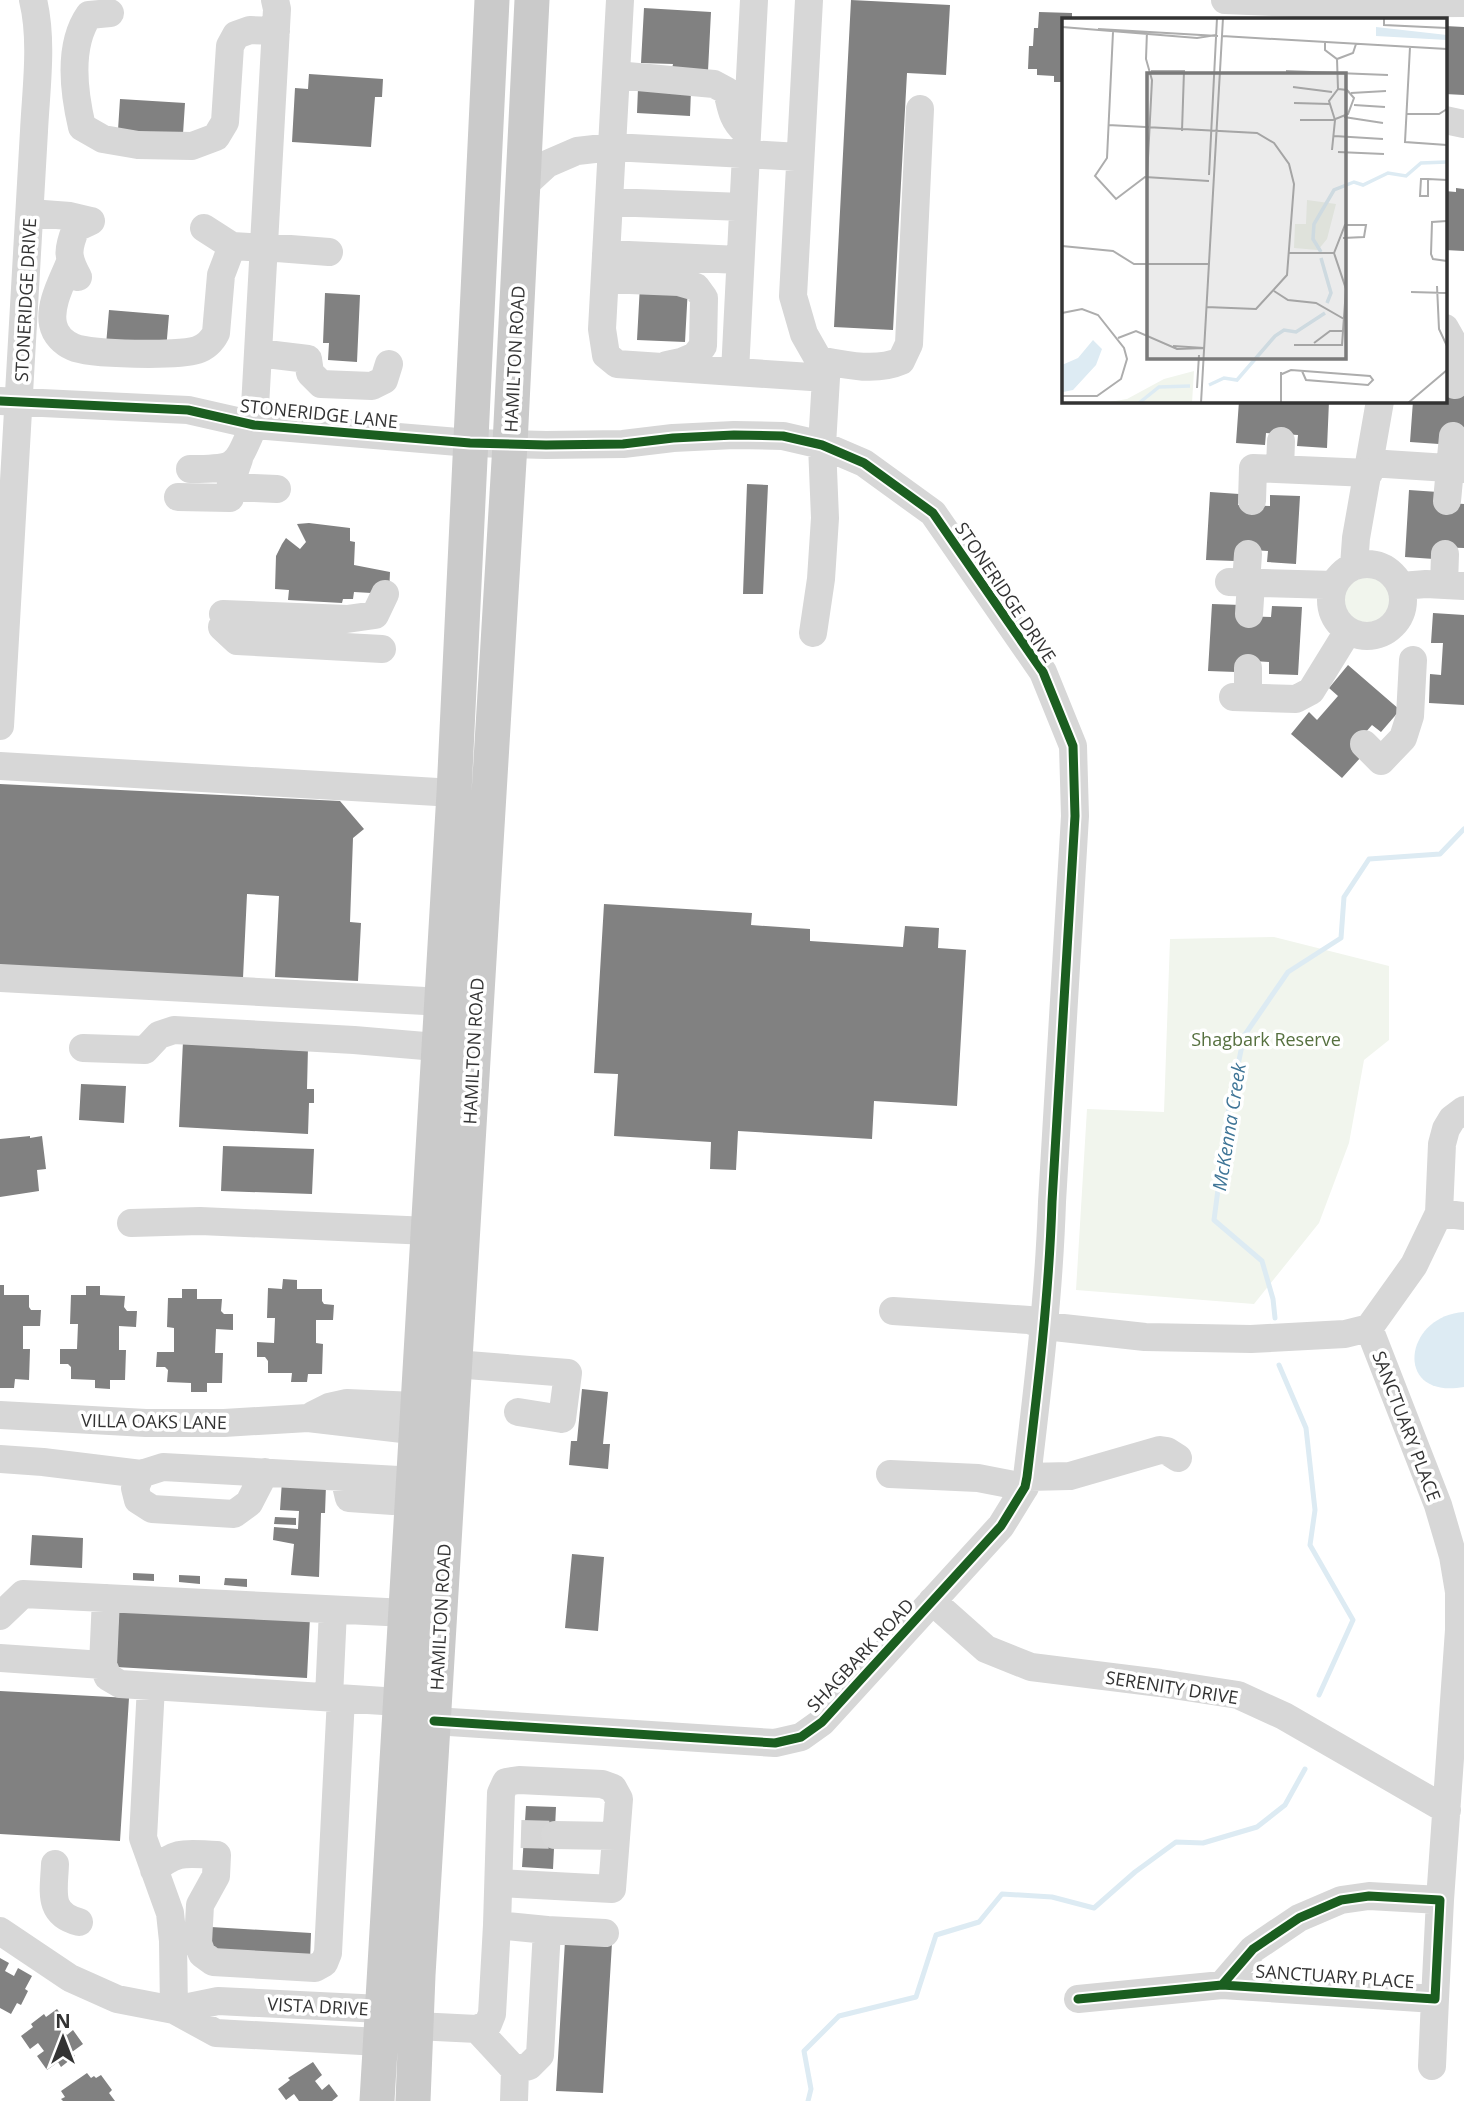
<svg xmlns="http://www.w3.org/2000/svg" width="1464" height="2101" viewBox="0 0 1464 2101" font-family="'Open Sans',sans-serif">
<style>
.green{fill:#f1f5ed}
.water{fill:#ddebf3}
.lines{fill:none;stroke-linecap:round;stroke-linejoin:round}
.stream{stroke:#ddebf3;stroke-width:5}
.building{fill:#818181}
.minor-tunnel{stroke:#d6d6d6;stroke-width:28;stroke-dasharray:28 14;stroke-linecap:butt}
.minor{stroke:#d7d7d7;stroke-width:28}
.major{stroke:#cacaca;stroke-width:35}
.cycleway-casing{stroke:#fff;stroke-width:13}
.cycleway{stroke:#1b5e20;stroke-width:9}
.labels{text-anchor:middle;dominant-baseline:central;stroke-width:7;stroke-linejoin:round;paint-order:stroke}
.street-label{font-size:18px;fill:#333;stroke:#fff}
.park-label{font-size:18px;fill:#56703f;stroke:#fff}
.water-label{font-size:19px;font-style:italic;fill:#3f7597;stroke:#fff}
.inset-river{fill:none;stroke:#ddebf3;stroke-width:3.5}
.inset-road{fill:none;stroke:#adadad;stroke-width:2}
.view{fill:#7a7a7a;fill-opacity:0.15;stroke:#7a7a7a;stroke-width:3.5}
.inset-edge{fill:none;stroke:#333;stroke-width:3.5}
</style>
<rect width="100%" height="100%" fill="#fff"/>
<path class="green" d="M1341 600a26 26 0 1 1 52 0a26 26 0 1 1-52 0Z
M1274,937L1389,966V1040L1364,1060L1349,1143L1319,1223L1254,1304L1076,1290L1087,1109L1164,1112L1170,939Z"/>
<path class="water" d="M1464,1312V1387C1393,1400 1403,1316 1464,1312Z"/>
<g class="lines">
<path class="stream" d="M1275,1318L1273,1299L1262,1261L1214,1220L1228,1113L1244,1036L1288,972L1341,938L1344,897L1369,859L1440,854L1464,829
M1279,1365L1306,1428L1315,1510L1310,1545L1353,1620L1319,1695
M808,2101L811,2089L804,2051L839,2016L916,1997L936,1935L979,1922L1002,1894L1052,1897L1094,1908L1135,1872L1176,1842L1203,1843L1257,1827L1285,1805L1305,1769"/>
</g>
<path class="building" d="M851,0L950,5L946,75L907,73L893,330L834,327Z
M644,8L711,12L708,71L672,69L673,64L641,63Z
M1039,12L1072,13V19H1063V82H1054V76L1037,75V69H1028L1029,46H1033L1034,28H1038Z
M1445,26L1464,27V95L1445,94Z
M309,74L383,79L382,97H375L371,147L292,142L295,88L308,89Z
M638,88L691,90L690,116L637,113Z
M120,99L185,103L183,134L118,130Z
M1456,188L1464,189V251L1445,250V191L1456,192Z
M640,285L688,287L685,342L637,340Z
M325,293L360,295L357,362L328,360L329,343H323Z
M109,310L169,315L166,350L106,345Z
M1445,387L1464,388V433L1440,432L1439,444L1410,442L1413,401H1445Z
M1239,401H1329L1327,448L1297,446L1298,435L1266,433L1265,445L1236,443Z
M747,484L768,485L763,594H743Z
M1409,490L1438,492L1437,502L1464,504V548L1434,547V559L1405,557Z
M1210,492L1239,494L1238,505L1270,506V495L1300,496L1296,564L1267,562L1268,551L1235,549V561L1206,560Z
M309,523L350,528V541L355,542L354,565L390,572L389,594L354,592L353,599H343L342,603L288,600L289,590L275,589L276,556L282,544L286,538L300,549L306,542L297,524Z
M1212,604L1241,605L1240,616L1271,617L1272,606L1302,607L1298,675L1269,674V662L1237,660L1236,672L1208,671Z
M1433,613L1464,615V705L1429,703L1430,674L1441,675L1443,643H1431Z
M1348,665L1400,710L1381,732L1372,725L1351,749L1361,757L1342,778L1291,734L1309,712L1317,720L1338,696L1329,688Z
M0,784L340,801L364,829L353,838L350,922L361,923L358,981L275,977L279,896L247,894L243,978L0,967Z
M604,904L752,913L751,925L810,929V941L903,947L905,926L939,928L938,948L966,950L957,1106L874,1101L872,1139L738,1131L736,1170L710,1169L711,1142L614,1136L618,1074L594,1073Z
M183,1041L308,1047L307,1089H314V1103H309L308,1134L179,1127Z
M81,1084L126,1086L124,1123L79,1120Z
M30,1136V1138L42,1136L46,1169L37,1170L39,1191L0,1197V1139Z
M223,1146L314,1149L312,1194L221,1191Z
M283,1279L297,1280V1289H322V1301L324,1304L334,1305L333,1320H316V1343L323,1344L322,1374H308L307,1382H291L292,1373H268V1361L265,1357H257V1342L274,1343L275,1318H267L268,1288L282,1289Z
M0,1285H4V1295H29V1307L31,1310H41L40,1326H23V1349H30L29,1380L15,1379L14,1388H0Z
M86,1286H100V1295L125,1296L124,1307L127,1311H137L136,1327L119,1326V1350H126L125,1380H110V1389L95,1388V1380L71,1379V1367L68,1364H60V1349H77L78,1324H70L71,1295H86Z
M182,1289H197V1299H222L221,1311L224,1314H233V1330L216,1329L215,1353H223L222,1383H207V1392H191V1383L167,1382L168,1370L165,1367H156L157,1352H174V1328L167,1327L168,1298H182Z
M582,1389L608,1392L603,1444H610L608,1469L569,1465L571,1441H577Z
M282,1481L326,1485L325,1513H321L319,1577L291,1575L294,1544L273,1540L274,1527L298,1529L299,1511L280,1510Z
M275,1517L296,1518V1525L274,1524Z
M32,1535L83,1538L82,1568L30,1565Z
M572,1554L604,1557L598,1631L565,1628Z
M133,1573L154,1574V1581L133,1580Z
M179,1575L200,1576V1584L179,1582Z
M225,1578L247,1579V1587L224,1585Z
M119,1606L310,1617L307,1678L116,1667Z
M0,1691L129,1698L120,1841L0,1834Z
M526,1806L556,1807L553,1869L522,1867Z
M211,1927L311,1933L310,1961L222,1956L209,1946Z
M565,1941L612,1943L603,2093L556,2091Z
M0,1958L9,1963L5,1971L14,1976L18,1968L32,1976L25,1989L28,1991L21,2005L17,2003L11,2014L0,2008Z
M57,2009L67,2022L61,2027L63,2031L67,2035L73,2030L83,2044L72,2052L75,2056L61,2067L58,2062L47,2070L37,2056L44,2051L38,2043L30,2049L21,2036L33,2027L31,2024L44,2014L46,2017Z
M313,2062L322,2075L315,2081L322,2090L329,2084L338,2096L332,2101H299L294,2094L286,2100L278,2089L290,2080L288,2078Z
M87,2073L91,2078L94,2076L96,2078L101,2075L112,2090L109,2093L115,2101H63L61,2099L65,2097L61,2091Z"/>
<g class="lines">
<path class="minor-tunnel" d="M521,1834L555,1835"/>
<path class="minor" d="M620,0L602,329L606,355L617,364L826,378
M809,0L793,296L804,334L825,371L826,378L822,445L825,518L821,579L813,633
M1225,0L1317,4L1464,3
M110,13L89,15C68,45 74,93 82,127L103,139L138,145L192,146L216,137L225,122L230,46L236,35L250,30L276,31
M616,75L714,84L727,91C731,107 732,120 745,131
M1445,120L1464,124
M522,187L547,164L577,151L612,147L746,154L754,0
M609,202L743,207
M30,213L70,216L91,221
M204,228L232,246L249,247
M264,247L329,252
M606,254L740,260
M70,262C63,280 49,304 53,324C55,335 64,343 73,347C90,355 179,356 197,350C206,347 212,341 216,333L221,275L232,246
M78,277C67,257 67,250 76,228L91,221
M605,279L679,282L696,287L704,298L703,346L695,356L681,362L667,365
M1445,328L1455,346L1464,351
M258,353L308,359L310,373L321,384L372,386L384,380L389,364
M819,360C845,365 876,372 901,361L909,344L920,109
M735,372L746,154L800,157
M1455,385L1457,361L1461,350
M0,401L188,410L254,425L470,443L546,445L623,444L673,438L734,435L783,436L822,445L864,463L933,513L1043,672L1073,746L1075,816L1052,1202C1049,1294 1038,1386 1027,1477L1025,1487L1001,1526L822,1722L801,1737L775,1743L434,1721
M1370,463L1464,469
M190,469C238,469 235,468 254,425L277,9L275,0
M1280,469L1281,441
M231,487L277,489
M178,497L230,498L231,482L239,459
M1252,501L1253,468L1369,473
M1447,501L1453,436
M1331 600a36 36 0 1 1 72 0a36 36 0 1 1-72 0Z
M1354,566L1356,538L1380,401
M1229,582L1334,585
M1246,583L1248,554
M1444,585L1445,554
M1401,586L1426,584L1464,586
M223,614L347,619L375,615L385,594
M1249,614L1251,583
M222,627L237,641L382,649
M1248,668V697
M1233,697L1296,699L1311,691L1348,631
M0,726L34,131C36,89 43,41 33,0
M1364,744L1381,761L1403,738L1410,716L1413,660
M0,766L454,793
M0,978L462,1003
M83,1048L145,1050L159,1035L174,1030L354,1040L460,1049
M1439,1213L1464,1216
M131,1223L200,1221L429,1231
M893,1311L1029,1320L1045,1326L1145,1337L1251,1339L1345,1334L1369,1328L1414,1265L1439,1213L1442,1144L1446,1129L1452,1119L1464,1110
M1369,1328L1438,1505L1453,1556L1459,1592V1630L1440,1900
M455,1364L568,1373L562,1419L518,1412
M0,1415L146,1423H224L308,1418L437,1433
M313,1415L329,1407L347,1403L438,1407
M0,1459L43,1462L141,1474
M265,1472L249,1503L234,1514L152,1509L138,1500L135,1488L141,1474L163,1467L435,1482
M890,1474L978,1478L1025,1487
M344,1477L349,1498L393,1501
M1027,1477L1070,1476L1160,1450L1167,1451L1178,1458
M106,1598L103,1665L108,1677L120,1684L399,1702
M932,1601L986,1649L1031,1667L1160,1683L1238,1695L1284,1716L1447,1810
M0,1616L23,1594L427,1614
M0,1658L103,1665
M151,1686L143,1838L170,1913L173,1941L174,2010
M329,1697L333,1610
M555,1835L616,1836
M55,1864C54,1891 47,1914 79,1922
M154,1870C178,1849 187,1854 217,1855L216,1876L200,1905L198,1943L202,1954L213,1962L315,1968L324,1963L328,1953L341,1698
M497,1925L501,1793L506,1782L519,1780L602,1784L613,1788L619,1799L612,1889L499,1883
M547,1930L605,1933
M0,1931L70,1978L117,1999L174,2010L216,2033L379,2042L398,2034
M1078,1999L1222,1985L1435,1999L1440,1900L1369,1896L1341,1900L1299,1918L1253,1949L1222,1985
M174,2010L218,2001L381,2009L416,2026L477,2029L488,2024L492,2014L497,1925L547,1930L540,2055L529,2066L515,2070
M477,2029L515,2070L514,2101
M1432,2066L1435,1999"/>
<path class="major" d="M377,2101L454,793L492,0
M413,2101L418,1975L510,444L532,0"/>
<defs>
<path id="cycleway" d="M0,401L188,410L254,425L470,443L546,445L623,444L673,438L734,435L783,436L822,445L864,463L933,513L1043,672L1073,746L1075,816L1052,1202C1049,1294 1038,1386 1027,1477L1025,1487L1001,1526L822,1722L801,1737L775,1743L434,1721
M1078,1999L1222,1985L1435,1999L1440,1900L1369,1896L1341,1900L1299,1918L1253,1949L1222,1985"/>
</defs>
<use href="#cycleway" class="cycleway-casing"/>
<use href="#cycleway" class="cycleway"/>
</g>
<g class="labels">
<g class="street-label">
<text transform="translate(25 300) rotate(-87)">STONERIDGE DRIVE</text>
<text transform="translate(514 359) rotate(-87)">HAMILTON ROAD</text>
<text transform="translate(319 413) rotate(6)">STONERIDGE LANE</text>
<text transform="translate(1006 592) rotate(56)">STONERIDGE DRIVE</text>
<text transform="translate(473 1051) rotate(-87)">HAMILTON ROAD</text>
<text transform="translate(154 1421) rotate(1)">VILLA OAKS LANE</text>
<text transform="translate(1407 1426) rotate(69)">SANCTUARY PLACE</text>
<text transform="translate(440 1617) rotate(-87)">HAMILTON ROAD</text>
<text transform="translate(860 1655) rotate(-47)">SHAGBARK ROAD</text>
<text transform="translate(1172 1687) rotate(9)">SERENITY DRIVE</text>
<text transform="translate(1335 1976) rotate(4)">SANCTUARY PLACE</text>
<text transform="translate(318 2006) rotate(3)">VISTA DRIVE</text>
</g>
<g class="park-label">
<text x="1266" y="1039">Shagbark Reserve</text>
</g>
<g class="water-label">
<text transform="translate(1229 1127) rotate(-81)">McKenna Creek</text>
</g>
</g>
<g transform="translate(1062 18)">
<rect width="385" height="385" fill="#fff"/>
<path d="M245,182L274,186L265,221L256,232L232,230L233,206H244ZM132,353L130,385H42L65,381L102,361Z" fill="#f1f5ed"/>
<path d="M314,9L385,17V22L314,18ZM31,322L40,331L34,347L11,372L1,374L0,347L16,340Z" fill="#ddebf3"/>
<path class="inset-river" d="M259,234L251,221L252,206L272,172L292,164L301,167L326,155L344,158L359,145L385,144M259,240L269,275L265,285M147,367L162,360L175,362L213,318L222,312L234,314L263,295M77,385L97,369L128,368"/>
<path class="inset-road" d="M322,0V7L385,10M0,9L135,20L154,17M36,11L156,18M51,14L45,140L33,158L54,181L83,159L147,163M160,18L385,31M263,24V32L275,41L291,35L294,26M348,29L343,124L385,127M89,53H122L120,113M224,53L326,57M231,69L270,74M289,75L324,73M232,85L268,86M292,87L323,89M345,96H377L385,91M282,99L321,105M238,102H271L286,96L292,80L285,72L276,71M46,107L195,115L212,125L227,146L232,166L225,257L194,291L144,289M272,118L321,121M270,132L273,102L267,83L276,71L275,41M276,134L322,136M147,157L155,0M85,159L90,62L84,41L85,13M366,161V178H358L359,161H366L385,162M385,203L370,204L369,236L371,241L385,243M0,228L51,233L72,246H147M227,235H272L283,207H304L302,219L281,220M272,235L284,271L281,313M375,268L377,311L385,328M212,273L226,282L254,285L282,301M349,274L385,275M0,295L20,291L36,297L62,330L65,341L59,361L35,378H0M56,320L74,313L115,331L142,330M232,327H280L281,313H268L252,325M111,328L142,330M219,354V385M220,356L229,352L308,358L311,362L306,367L244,362L240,353M135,370L137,337M139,385L161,0M346,385L385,352"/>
<path class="view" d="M85,55H284V341H85Z"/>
<rect width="385" height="385" class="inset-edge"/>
</g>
<g transform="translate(63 2038)" stroke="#ffffff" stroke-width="5" paint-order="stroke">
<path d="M0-5L12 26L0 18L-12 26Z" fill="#333333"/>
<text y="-10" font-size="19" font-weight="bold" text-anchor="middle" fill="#333333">N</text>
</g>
</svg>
